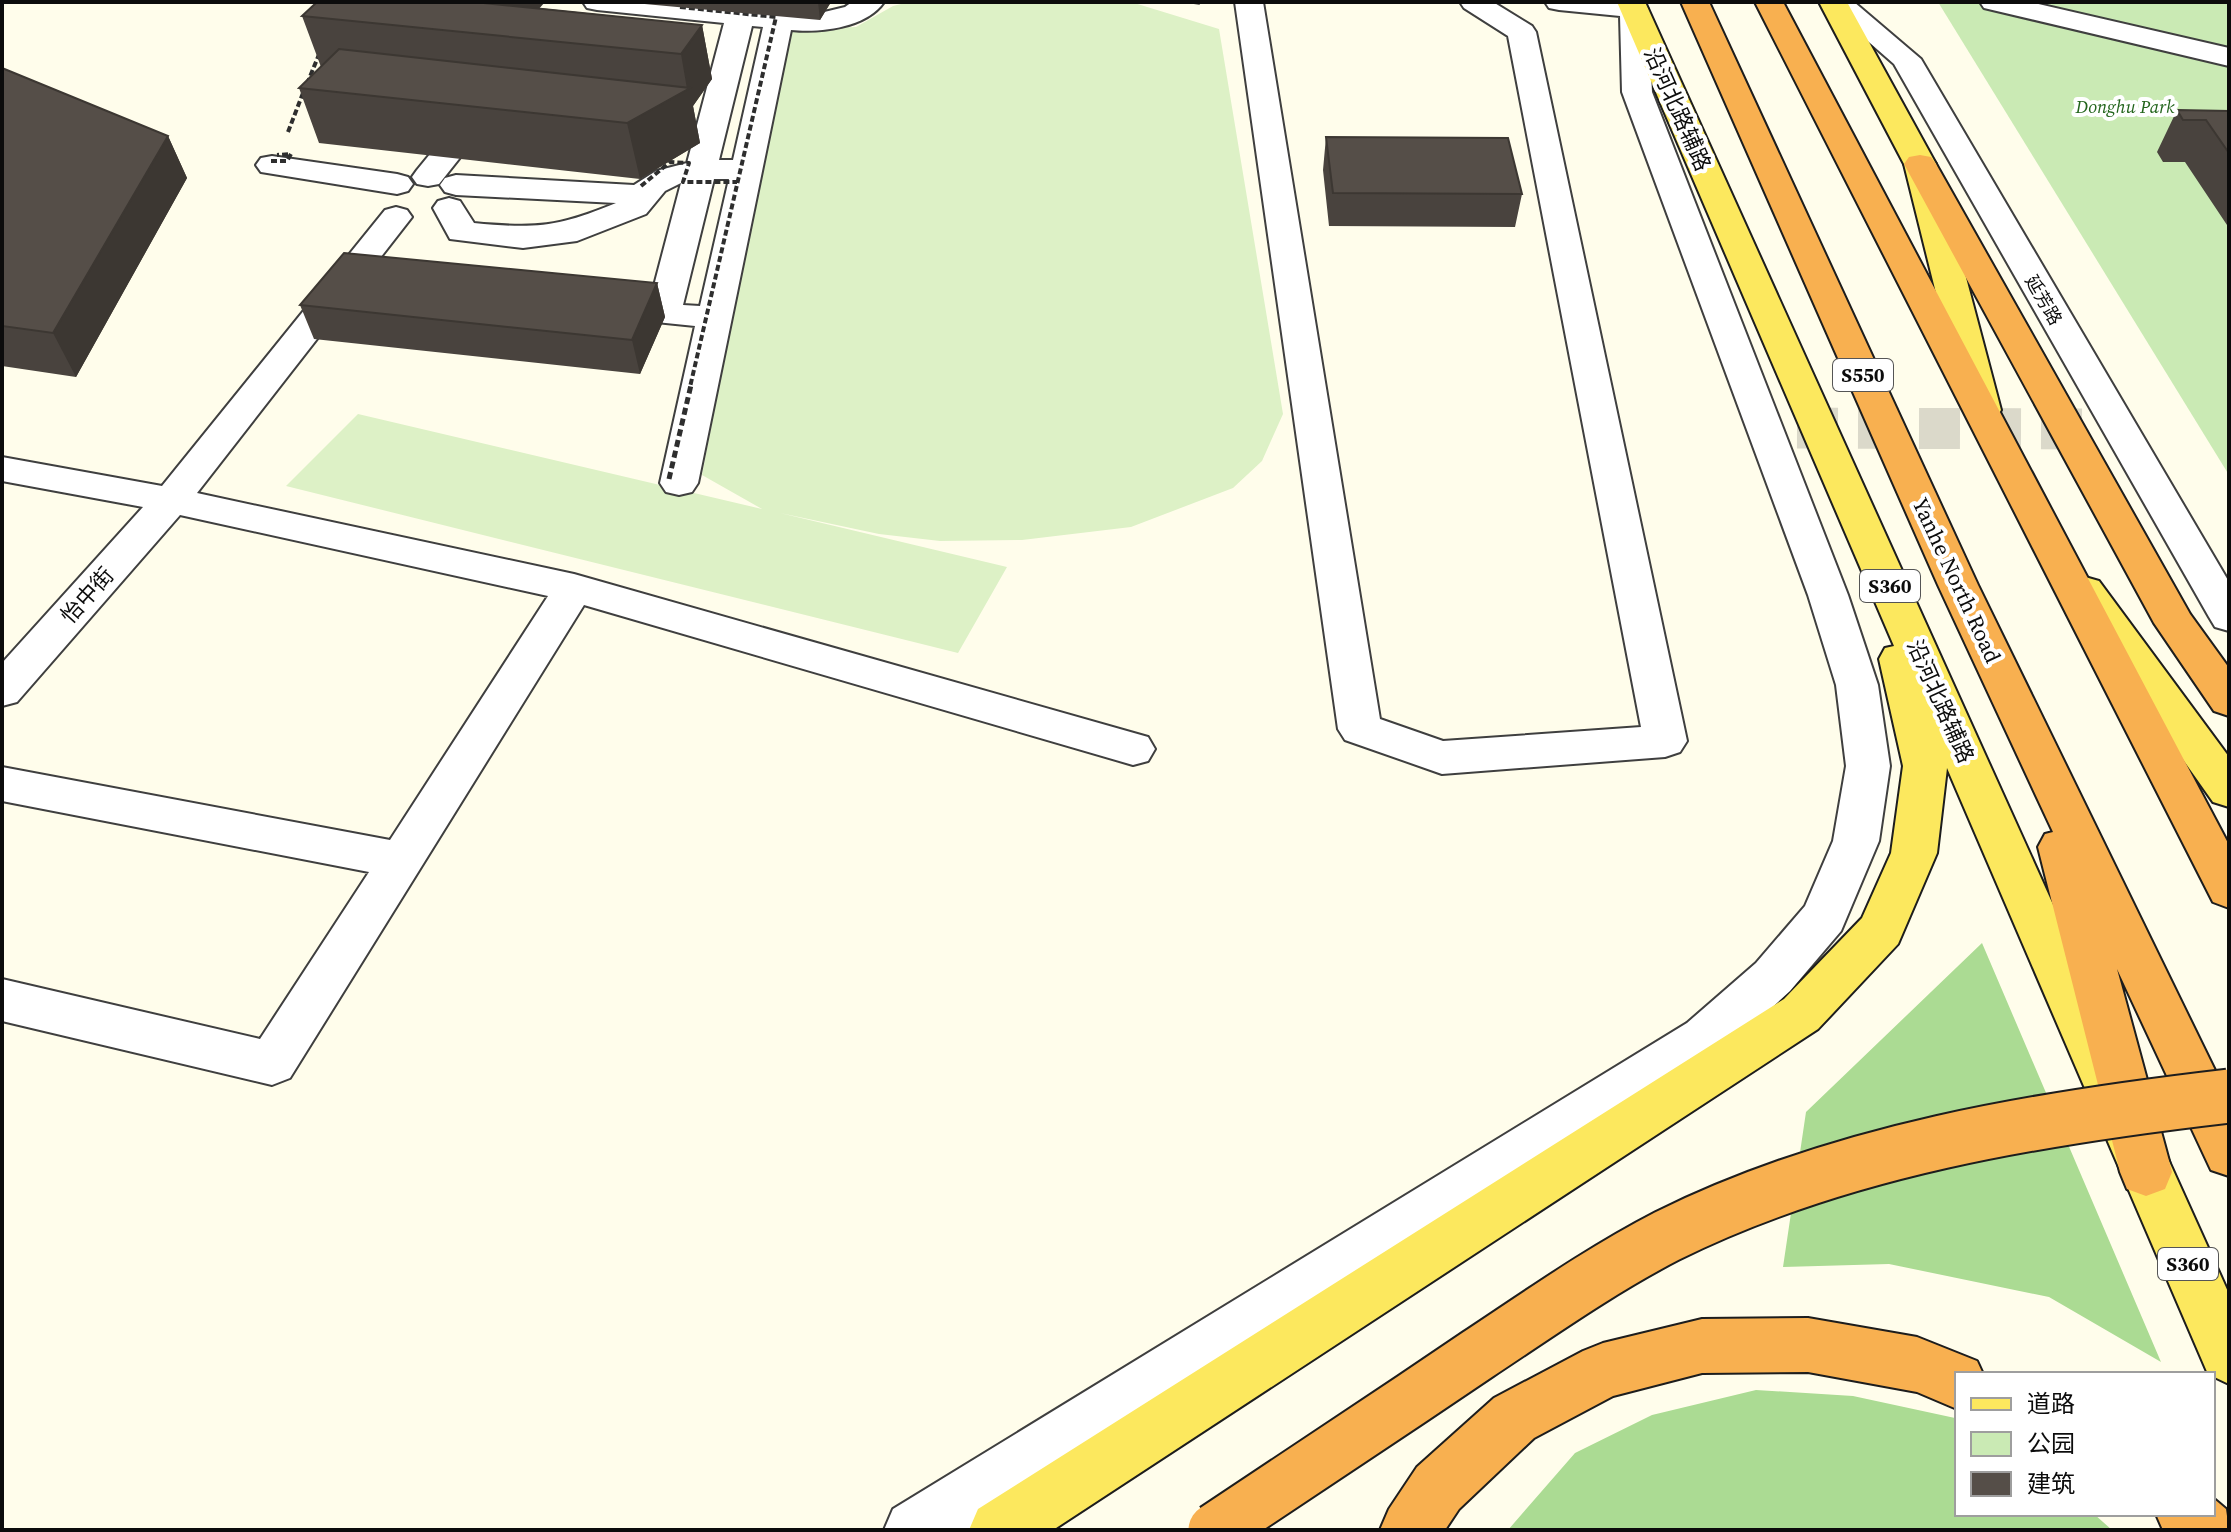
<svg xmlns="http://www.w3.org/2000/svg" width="2231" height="1532" viewBox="0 0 2231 1532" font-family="'Source Serif 4','Noto Sans SC',serif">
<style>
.green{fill:#caeab4}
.forest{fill:#abdb93}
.pitch{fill:#ddf1c6}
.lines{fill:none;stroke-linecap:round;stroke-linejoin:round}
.minor-tunnel{stroke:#dbd9ca;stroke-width:41;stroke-dasharray:41 20;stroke-linecap:butt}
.minor-casing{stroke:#3f3f3f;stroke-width:4}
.major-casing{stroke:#1d1d1d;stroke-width:4}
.highway-casing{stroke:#1d1d1d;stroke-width:4}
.path{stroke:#2e2e2e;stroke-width:4;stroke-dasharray:6 3;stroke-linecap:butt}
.minor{fill:#fff;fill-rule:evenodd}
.major{fill:#fce85e;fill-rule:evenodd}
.highway{fill:#f8b050;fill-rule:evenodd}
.highway-bridge-casing{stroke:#1d1d1d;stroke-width:57;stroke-linecap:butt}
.path-bridge-far1{stroke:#2e2e2e;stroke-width:4;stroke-dasharray:6 3;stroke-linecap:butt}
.path-bridge{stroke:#2e2e2e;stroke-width:5;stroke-dasharray:7 4;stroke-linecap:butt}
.highway-bridge{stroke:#f8b050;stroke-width:53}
.wall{fill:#49433e}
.shaded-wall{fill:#3c3732}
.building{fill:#554e48;stroke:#3c3732;stroke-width:2}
.labels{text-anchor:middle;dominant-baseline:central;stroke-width:8;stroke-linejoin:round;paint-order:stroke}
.far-park-label{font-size:18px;font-style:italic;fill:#22641b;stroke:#fff}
.far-street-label{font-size:18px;fill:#0c0c0c;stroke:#fff}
.shield{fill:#fff;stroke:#555;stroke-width:2}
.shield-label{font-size:20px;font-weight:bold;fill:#0c0c0c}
.street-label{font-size:22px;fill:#0c0c0c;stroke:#fff}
</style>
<rect width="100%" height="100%" fill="#fffdeb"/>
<path class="green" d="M1938,2H2229V475Z"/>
<path class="forest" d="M1982,943L2161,1362L2049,1297L1889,1264L1783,1267L1806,1112Z
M1756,1390L1853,1396L1955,1418L1957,1514H2094L2112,1530H1508L1575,1453L1652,1415Z"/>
<path class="pitch" d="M909,2H1131L1219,29L1283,414L1262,461L1233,488L1131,527L1022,540L940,541L879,534L780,513L1007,567L958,653L286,486L358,414L762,509L702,475L786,29L856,27L893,6Z"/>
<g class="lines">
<path class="minor-tunnel" d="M1797,428L2095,429"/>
<defs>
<path id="minor" d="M583,2H679L812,15L845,7L852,2H884C866,28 820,33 791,30L698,483L692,492L679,495L666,492L660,483L695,326L607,317L595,314L590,307L595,300L607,297L650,301L681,183L665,191L646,214L577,241L523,248L450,239L433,208L438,201L449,198L460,201L474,223C536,229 558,227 616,203L456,195L445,192L440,185L445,178L456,175L634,185L656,171L687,163L724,23L597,10L587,8ZM752,26L763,27L733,160H719ZM714,179H729L700,306L683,305Z
M1235,2H1263L1380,719L1443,741L1641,727L1508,36L1464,8L1460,2H1493L1532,26L1536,32L1687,741L1680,752L1665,757L1442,774L1345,740L1338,729Z
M1545,2H1640L1648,9L1652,92L1848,595L1878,685L1890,766L1879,841L1841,931L1790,991L1723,1053L969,1530H884L893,1509L1687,1023L1756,963L1805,906L1833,841L1846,766L1836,685L1808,595L1622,92L1620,16L1559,10L1549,8Z
M1823,2H1854L1921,59L2229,582V631L2215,627L2209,617L1894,64Z
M1980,2H2030L2229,48V66L1984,8Z
M482,101L493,104L497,110L493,116L439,184L428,186L417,184L412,177L417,170L471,104Z
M272,156L397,174L408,177L413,184L408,191L397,194L261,172L256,165L261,158Z
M396,207L407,210L412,217L197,493L574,574L1148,737L1155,749L1148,761L1133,765L584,605L290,1078L272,1085L2,1021V979L260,1039L369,872L2,801V767L390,840L548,596L180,515L17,702L2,706V663L143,507L2,481V457L162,486L385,210Z"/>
<path id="major" d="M1617,2H1645L2229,1294V1384L2208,1374L1947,768L1937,853L1898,944L1818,1029L1053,1530H969L978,1509L1784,999L1862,918L1891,853L1903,766L1879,659L1885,648L1894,646Z
M1819,2H1847L1936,164L2001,410L1996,418L1983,421L1970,418L1965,410L1904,164Z
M2085,577L2099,581L2229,757V807L2213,802L2071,601L2065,591L2071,581Z"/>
<path id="highway" d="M1681,2H1709L1978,585L2229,1099V1176L2211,1170L2117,969L2172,1172L2165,1189L2146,1196L2127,1189L2120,1172L2038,847L2045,834L2053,832L1938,585Z
M1755,2H1783L2229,845V908L2213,902Z
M1920,155L1931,157L1936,164L2190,614L2229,668V716L2214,711L2154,623L1904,164L1909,157Z
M1808,1318L1917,1337L1977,1361L1983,1374H1957V1409L1917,1392L1808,1372L1702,1373L1613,1396L1534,1438L1459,1509L1445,1530H1380L1389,1509L1417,1467L1494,1398L1583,1351L1603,1343L1702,1319Z
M2213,1498L2226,1509L2229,1530H2163L2156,1514H2213Z"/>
</defs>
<use href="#minor" class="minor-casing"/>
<use href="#major" class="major-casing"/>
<use href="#highway" class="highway-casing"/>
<path class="path" d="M1194,2L1202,3
M307,84L320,52
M288,132L303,93"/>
<use href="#minor" class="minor"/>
<use href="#major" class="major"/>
<use href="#highway" class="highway"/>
<defs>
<path id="highway-bridge" d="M1215,1530C1302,1472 1390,1414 1477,1355C1539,1314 1601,1270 1667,1236C1840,1150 2039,1118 2229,1096"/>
</defs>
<use href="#highway-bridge" class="highway-bridge-casing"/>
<path class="path-bridge-far1" d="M680,7L776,17L690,387
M271,161H287L291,154L277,155
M641,186L670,162L689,163L683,182H737"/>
<path class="path-bridge" d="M669,479L691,385"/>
<use href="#highway-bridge" class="highway-bridge"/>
</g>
<path class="wall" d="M623,2H831L820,20Z
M539,8L702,25L712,79L693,106L700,143L640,179L319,143L299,88L321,67L302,16Z
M2,68L168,136L187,178L76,377L2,366Z
M2177,110L2229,111V228L2185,162H2163L2157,152Z
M1326,137L1522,194L1515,227L1329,226L1323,170Z
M657,283L665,317L640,374L314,339L300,305Z"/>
<path class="shaded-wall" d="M484,2H545L514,37Z
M818,2H831L820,20Z
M702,25L712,79L693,106L700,143L640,179L627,123L687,89L681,54Z
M168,136L187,178L76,377L53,333Z
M657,283L665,317L640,374L632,340Z"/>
<path class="building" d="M317,2H484L483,3L702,25L681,54L302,16Z
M339,49L690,88L627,123L299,88Z
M2,68L168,136L53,333L2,326Z
M2177,110L2229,111V153L2206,120H2183Z
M1326,137L1508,138L1522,194L1333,193Z
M344,253L657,283L632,340L300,305Z"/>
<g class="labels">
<g class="far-park-label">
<text x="2125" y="106">Donghu Park</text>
</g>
<g class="far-street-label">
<text transform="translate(2044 300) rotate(60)">延芳路</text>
</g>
<g class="shield">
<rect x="1833" y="359" width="60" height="32" rx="6"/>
<rect x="1860" y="570" width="60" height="32" rx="6"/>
<rect x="2158" y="1248" width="60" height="32" rx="6"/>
</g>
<g class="shield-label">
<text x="1863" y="375">S550</text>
<text x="1890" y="586">S360</text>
<text x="2188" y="1264">S360</text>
</g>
<g class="street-label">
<text transform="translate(1678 109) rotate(66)">沿河北路辅路</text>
<text transform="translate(1957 580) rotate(65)">Yanhe North Road</text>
<text transform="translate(87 595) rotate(-48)">怡中街</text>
<text transform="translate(1941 701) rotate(66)">沿河北路辅路</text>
</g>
</g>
<rect width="2231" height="1532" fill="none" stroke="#0c0c0c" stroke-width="8"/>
<rect x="1955" y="1372" width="260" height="144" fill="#ffffff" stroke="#9e9e9e" stroke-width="2"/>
<rect x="1971" y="1398" width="40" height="12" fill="#fce85e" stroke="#9e9e9e" stroke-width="2"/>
<text x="2027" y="1412" font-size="24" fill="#0c0c0c">道路</text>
<rect x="1971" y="1432" width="40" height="24" fill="#caeab4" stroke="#9e9e9e" stroke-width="2"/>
<text x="2027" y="1452" font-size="24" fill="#0c0c0c">公园</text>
<rect x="1971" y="1472" width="40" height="24" fill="#554e48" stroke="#9e9e9e" stroke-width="2"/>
<text x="2027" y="1492" font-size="24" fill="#0c0c0c">建筑</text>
</svg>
